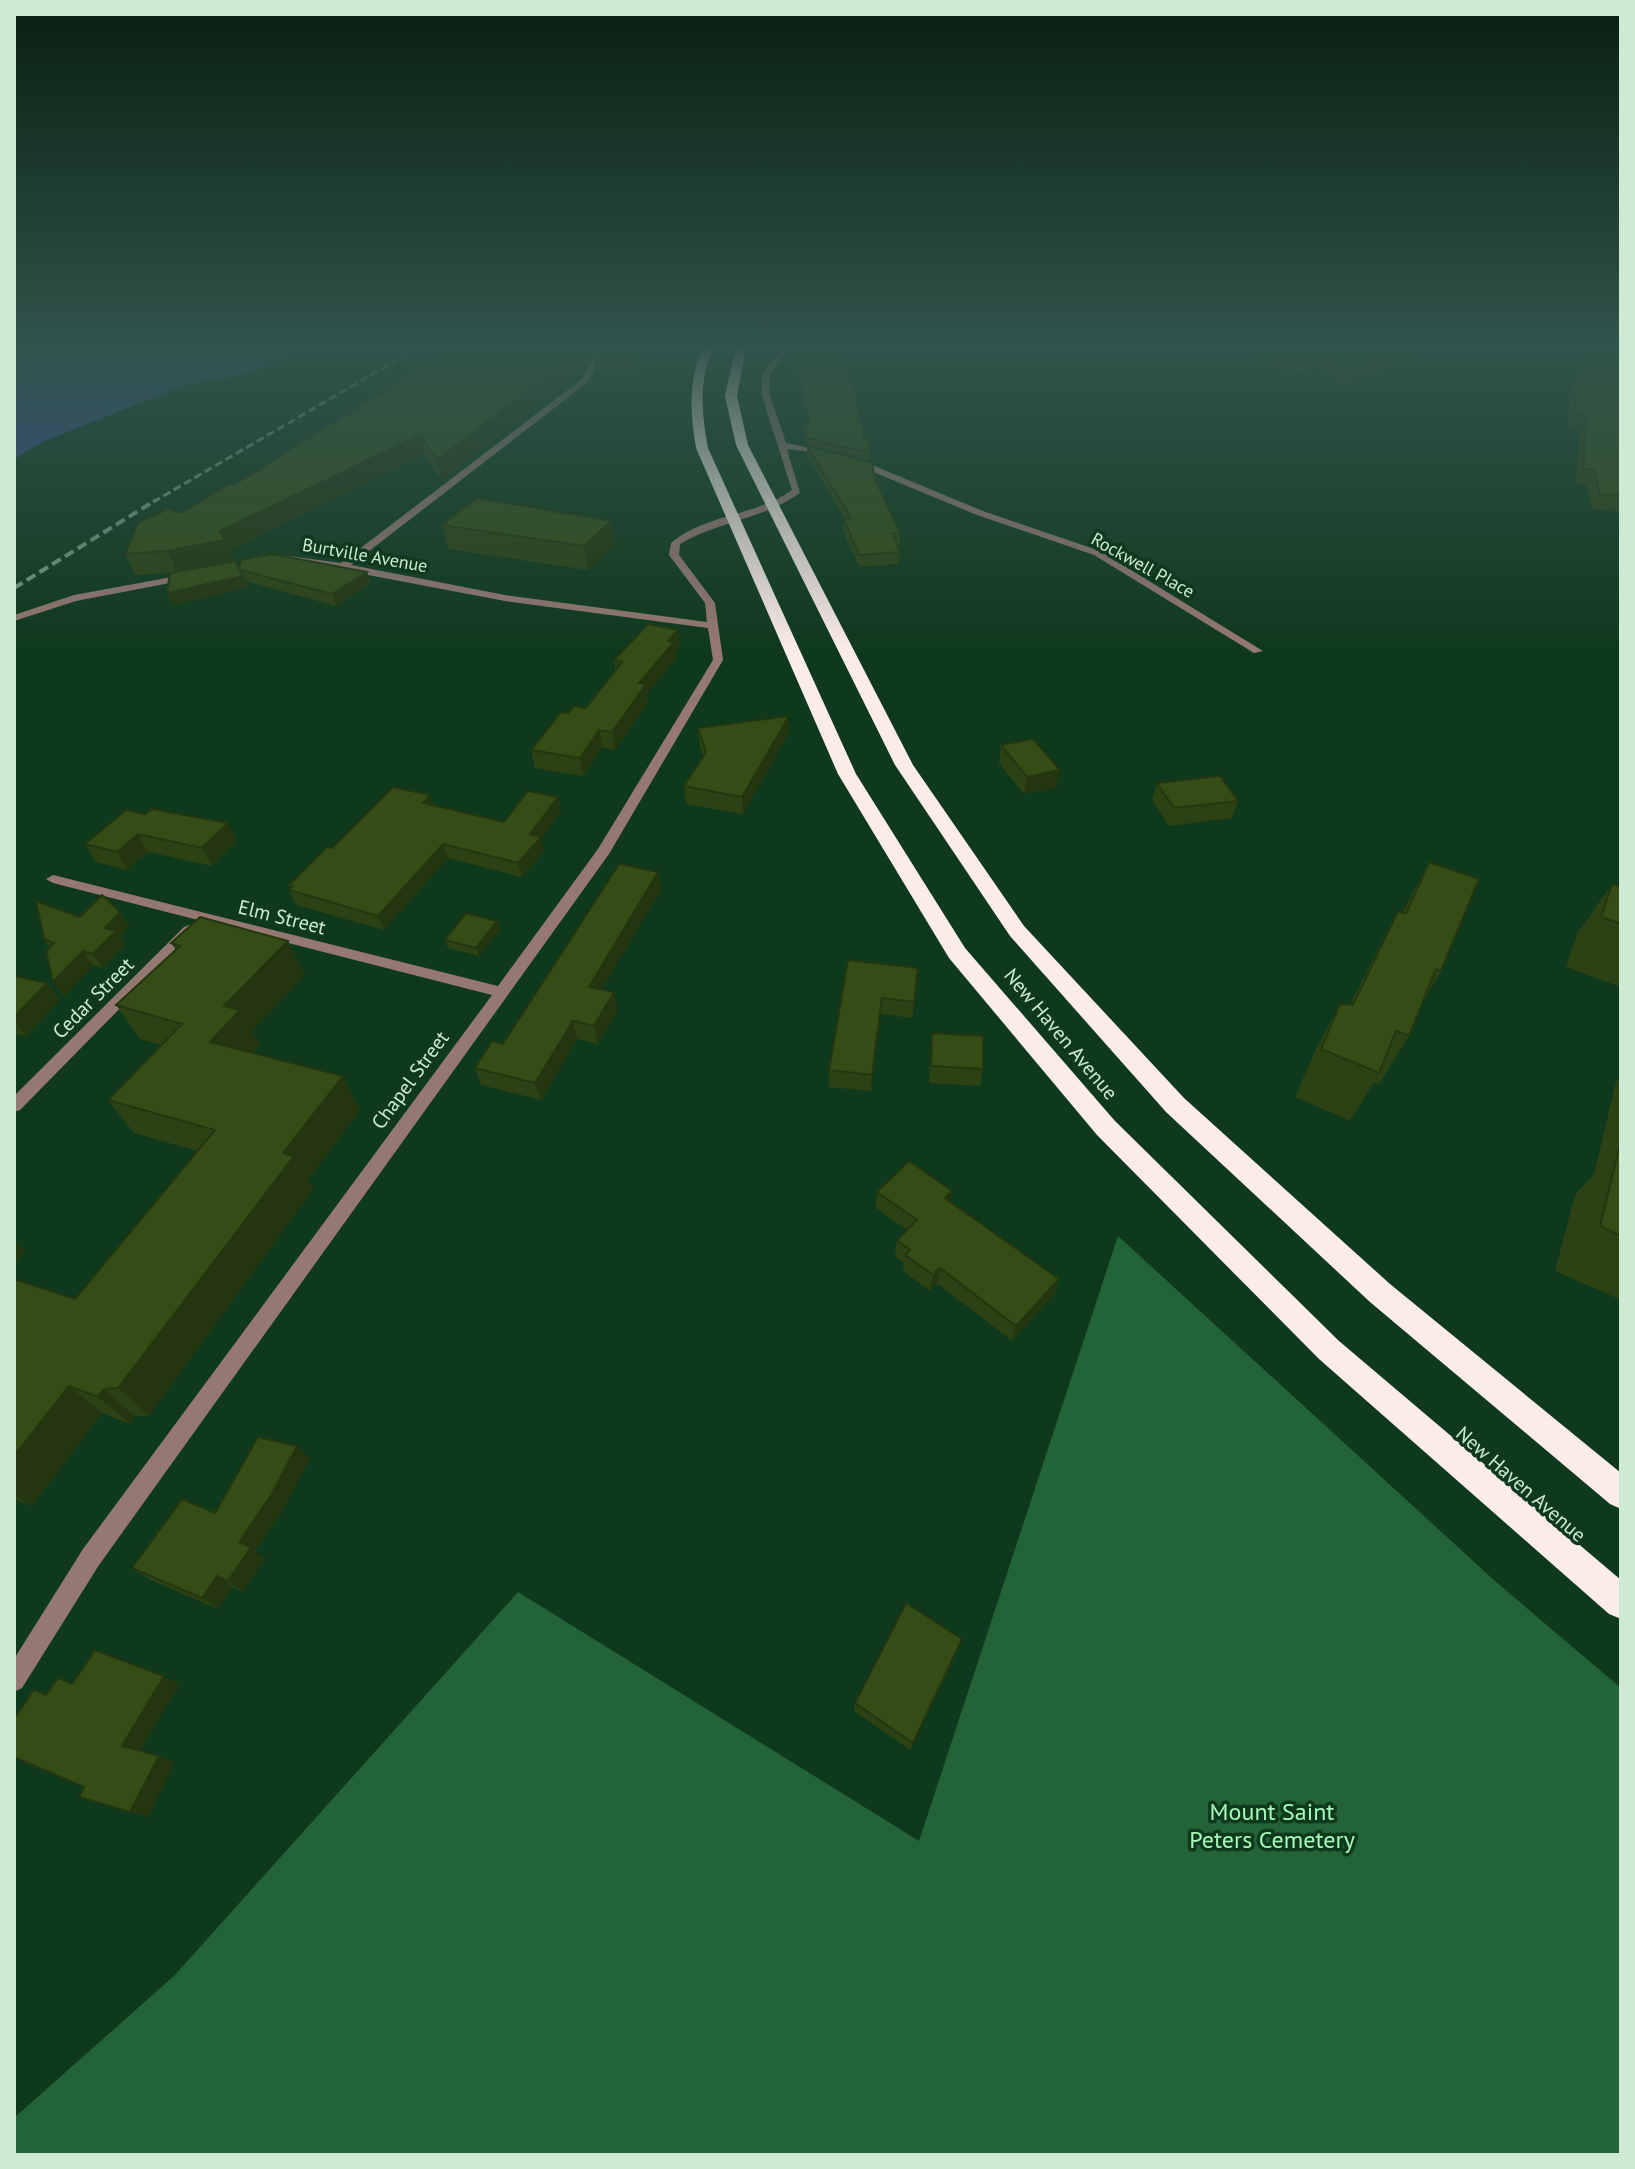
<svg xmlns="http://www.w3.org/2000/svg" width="1635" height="2169" viewBox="0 0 1635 2169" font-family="'PT Sans',sans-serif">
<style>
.green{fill:#236338}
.water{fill:#3a4b92}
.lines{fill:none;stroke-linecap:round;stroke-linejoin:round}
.street{fill:#967872;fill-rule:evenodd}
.highway{fill:#fcece9;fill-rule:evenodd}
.rail-far1{stroke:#789a81;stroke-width:3;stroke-dasharray:8 4;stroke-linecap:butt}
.rail{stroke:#789a81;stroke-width:4;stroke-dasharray:10 5;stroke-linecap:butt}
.wall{fill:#2d4214}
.shaded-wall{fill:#243610}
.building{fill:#344d17;stroke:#243610;stroke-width:2}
.labels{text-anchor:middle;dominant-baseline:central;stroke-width:7;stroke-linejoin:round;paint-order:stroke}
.far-street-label{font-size:18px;fill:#ceead3;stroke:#0f391d}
.street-label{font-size:20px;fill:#ceead3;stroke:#0f391d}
.near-park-label{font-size:24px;fill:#a7fabb;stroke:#0f391d}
</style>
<rect width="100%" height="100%" fill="#0f391d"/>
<path class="green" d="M1118,1236L1495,1581L1621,1688V2155H14V2118L175,1975L518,1592L919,1841Z"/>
<path class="water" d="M14,347H311L242,375L186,385L42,442L14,459Z"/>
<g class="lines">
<path class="street" d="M599,347H606L588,382L351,565L505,595L707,622L705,603L669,555L671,543C705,514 756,516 792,490L761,393L762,374L784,347H791L770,374L769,393L786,443L830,452L826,454L787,449L800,493C764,519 718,521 680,544L679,555L715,603L723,660L609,854L99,1565L22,1688L14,1692V1659L83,1549L492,995L53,883L46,879L53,875L498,986L598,849L713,660L708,628L505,601L284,559L289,556L341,563L582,379Z
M849,458H855L983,511L1100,551L1263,651L1254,653L1094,555L977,515L849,462Z
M188,574L191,575V579L76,601L14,621V615L74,595Z
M189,925L196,930L194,933L20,1110L14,1112V1096L184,927Z"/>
<path class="highway" d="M703,347H713C699,381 701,412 708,448L856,774L965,948L1115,1121L1339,1341L1621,1580V1619L1609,1614L1319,1359L1097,1135L949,958L838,774L696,448C690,412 688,381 703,347Z
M736,347H746L737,396L748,445L913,765L1024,926L1184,1098L1390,1284L1621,1473V1509L1610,1504L1370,1302L1166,1112L1010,936L895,765L736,445L725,396Z"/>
<path class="rail-far1" d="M153,502L419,347"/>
<path class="rail" d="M14,588L156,500"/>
</g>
<path class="wall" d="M455,347H597L582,373H577L442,480L425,455L229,551L234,561L239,568L367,572L370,584L336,606L246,581L248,587L172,605L167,593L176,572L135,575L125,554L182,513L234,485Z
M644,347L634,373H596L594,355Z
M1229,347H1432L1348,388L1312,364L1306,373L1271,367L1273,358L1228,353Z
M1586,347H1618L1615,363L1621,379V508L1618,512L1592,509L1586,485L1575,483L1580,431L1567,429L1571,389L1578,376H1579Z
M794,350L864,439L870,453V460L807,445L802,432L801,425L808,424L794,357Z
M807,446L875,479L900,533V544H897L900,552L899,564L859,567L843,530L844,519H845L807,456Z
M611,521L614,545L588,570L448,549L442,525Z
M678,630L680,647L675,652L676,659L647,693L648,702L615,750L602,747L583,776L535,768L531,750L568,713L586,708L615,670L614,660Z
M789,716V733L743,814L686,804L684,786L703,756L700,746L698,728Z
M1001,745L1056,788L1024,794L999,763Z
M1157,783L1238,801L1232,818L1169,826L1152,800Z
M434,806L504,822L561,811L541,839L544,851L522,877L448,858L384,930L296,905L289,890L291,888L289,885L332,848Z
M145,814L237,841L212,866L148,852L127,870L96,862L85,844Z
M1429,862L1441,971L1422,1004L1409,1036L1379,1084L1374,1082L1350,1121L1295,1097L1314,1053L1340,1004L1350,1005L1372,961L1398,911L1402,913Z
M658,872L661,890L601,990L618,1010L598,1044L577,1039L541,1100L481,1085L475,1068L503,1044Z
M1612,884L1621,887V987L1566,967L1577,934Z
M120,912L129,927L120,937L125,945L103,968L93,966L64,997L53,982L50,948L44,939L80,917Z
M497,921L500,930L479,956L448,948L445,940Z
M288,941L305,975L252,1031L260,1044L252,1053L360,1110L308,1180L314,1188L149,1416H135L130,1424L102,1413L32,1506L19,1501L14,1507V1279L75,1299L197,1151L134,1133L108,1100L162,1045L140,1039L116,1005L176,950L171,943Z
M848,960L917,985L912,1018L881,1014L871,1091L829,1087V1070Z
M14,978L47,983L60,1000L26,1036L14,1034Z
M932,1033L983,1069L980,1086L929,1083Z
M1621,1077V1300L1555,1271L1575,1195L1594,1174L1616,1082Z
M952,1191L950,1201L1059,1279L1054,1295L1012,1341L937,1283L930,1291L903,1271L904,1263L895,1256L897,1240L907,1230L876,1208L877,1192Z
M297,1446L310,1459L284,1508L255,1551L265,1559L243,1592L233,1587L218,1609L149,1579L132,1568L215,1513Z
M958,1648L910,1750L854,1711L855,1703Z"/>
<path class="shaded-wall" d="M584,347H597L582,373L579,355Z
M635,347H644L634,373L632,355Z
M1410,347H1432L1348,388L1352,374Z
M1316,351L1312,364L1306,373L1310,360Z
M574,355L577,373L442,480L437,460Z
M420,435L425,455L229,551L234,561L177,572L167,551L220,531Z
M611,521L614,545L588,570L584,546Z
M367,572L370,584L336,606L332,594Z
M243,576L248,587L172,605L167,593Z
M678,630L680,647L675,652L676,659L647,693L648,702L615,750L612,732L639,683L668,641Z
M789,716V733L743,814L742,797Z
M599,730L602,747L583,776L580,758Z
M1060,770L1056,788L1024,794L1027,777Z
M430,795L435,809L423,803Z
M558,797L561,811L541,839L544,851L522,877L518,863L530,834Z
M228,823L237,841L212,866L202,848Z
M138,834L148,852L127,870L117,852Z
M443,844L448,858L384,930L378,916Z
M658,872L661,890L593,1004L589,987Z
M120,912L129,927L120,937L125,945L103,968L93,954L105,928Z
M497,921L500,930L479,956L476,948Z
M288,941L305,975L252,1031L260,1044L231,1076L210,1042L224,1006Z
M83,951L93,966L64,997L53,982Z
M47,983L60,1000L26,1036L14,1021V1017Z
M614,992L618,1010L598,1044L594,1026Z
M882,998L881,1014L871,1091L872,1075Z
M573,1021L577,1039L541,1100L535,1083Z
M343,1076L360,1110L308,1180L314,1188L149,1416L118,1388L283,1153Z
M952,1191L949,1208L945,1198Z
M14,1241L26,1252L14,1265Z
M940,1268L937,1283L930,1291L933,1275Z
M1059,1279L1054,1295L1012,1341L1016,1326Z
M69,1386L102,1413L32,1506L14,1495V1456Z
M104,1389L135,1416L130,1424L98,1397Z
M297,1446L310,1459L284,1508L255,1551L265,1559L243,1592L228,1581L239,1542Z
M14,1498L19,1501L14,1507Z
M217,1576L233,1587L218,1609L202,1598Z
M164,1676L180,1684L139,1752L122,1746Z
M159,1756L175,1762L148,1817L130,1812Z"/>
<path class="building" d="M455,347H584L579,355H574L437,460L420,435L220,531L225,540L167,551L125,554L139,522L168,509L182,513L229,484L234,485Z
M598,347H635L632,355H594Z
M797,347H836L854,386L864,439H868L870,453L807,438L801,425L809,424L794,350Z
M1280,347H1410L1352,374L1316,351L1310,360L1274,354Z
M1589,347H1618L1615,363L1621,379V496L1600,494L1594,470L1583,468L1587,416L1574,415L1578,376H1583Z
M807,446L872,463L875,479L900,533H893L900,552L859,555L844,519L851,518Z
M477,498L611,521L584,546L442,525Z
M272,554L367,572L332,594L240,570L243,576L167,593L170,573L235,561L239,568L241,560Z
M648,624L678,630L668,641L674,642L639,683L646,684L612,732L599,730L580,758L531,750L561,712L568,713L574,706L586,708L622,662L614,660Z
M789,716L742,797L684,786L706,752L698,728Z
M1033,739L1060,770L1027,777L1001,745Z
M1220,776L1238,801L1174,808L1157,783Z
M393,787L430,795L423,803L504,822L528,791L558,797L530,834L541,837L518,863L443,844L378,916L289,890L293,886L289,885L327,847L332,848Z
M152,809L228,823L202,848L138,834L117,852L85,844L126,810L145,814Z
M1429,862L1479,879L1441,971L1436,969L1409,1036L1396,1031L1379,1073L1321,1049L1340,1004L1353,1005L1398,911L1406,914Z
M619,864L658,872L589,987L614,992L594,1026L573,1021L535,1083L475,1068L492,1041L503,1044Z
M1612,884L1621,887V924L1601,917Z
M102,895L120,912L105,928L116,931L93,954L83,951L53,982L46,951L54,943L44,939L36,901L80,917Z
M466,913L497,921L476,948L445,940Z
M200,917L288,941L224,1006L240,1010L210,1042L343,1076L283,1153L294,1156L118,1388L104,1389L98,1397L69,1386L14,1456V1279L75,1299L215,1130L108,1100L182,1024L116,1005L180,946L171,943Z
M848,960L918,968L914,1002L882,998L872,1075L829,1070Z
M15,976L47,983L14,1017V978Z
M932,1033L983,1036V1069L931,1066Z
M1619,1148L1621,1149V1236L1600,1226Z
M909,1161L952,1191L945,1198L1059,1279L1016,1326L940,1268L933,1275L905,1255L910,1250L897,1240L917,1220L877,1192Z
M258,1437L297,1446L271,1495L239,1542L251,1547L228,1581L217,1576L202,1598L132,1568L182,1499L215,1513Z
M906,1603L962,1639L913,1743L855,1703Z
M95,1650L164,1676L122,1746L159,1756L130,1812L79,1797L84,1787L14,1757V1719L34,1689L46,1695L58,1678L72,1684Z"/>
<linearGradient id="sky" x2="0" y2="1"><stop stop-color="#081f10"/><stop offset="0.53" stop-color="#31544c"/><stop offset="1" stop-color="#31544c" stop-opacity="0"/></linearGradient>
<rect width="1635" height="651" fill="url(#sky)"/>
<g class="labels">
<g class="far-street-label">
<text transform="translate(365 555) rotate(10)">Burtville Avenue</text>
<text transform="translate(1143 565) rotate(29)">Rockwell Place</text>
</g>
<g class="street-label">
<text transform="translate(282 917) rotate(14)">Elm Street</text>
<text transform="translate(93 998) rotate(-45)">Cedar Street</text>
<text transform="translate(1061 1034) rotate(50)">New Haven Avenue</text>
<text transform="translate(410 1080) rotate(-54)">Chapel Street</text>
<text transform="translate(1521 1484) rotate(41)">New Haven Avenue</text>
</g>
<g class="near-park-label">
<text x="1272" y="1811">Mount Saint<tspan x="1272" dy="28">Peters Cemetery</tspan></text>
</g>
</g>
<rect width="1635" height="2169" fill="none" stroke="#ceead3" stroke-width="32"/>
</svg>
